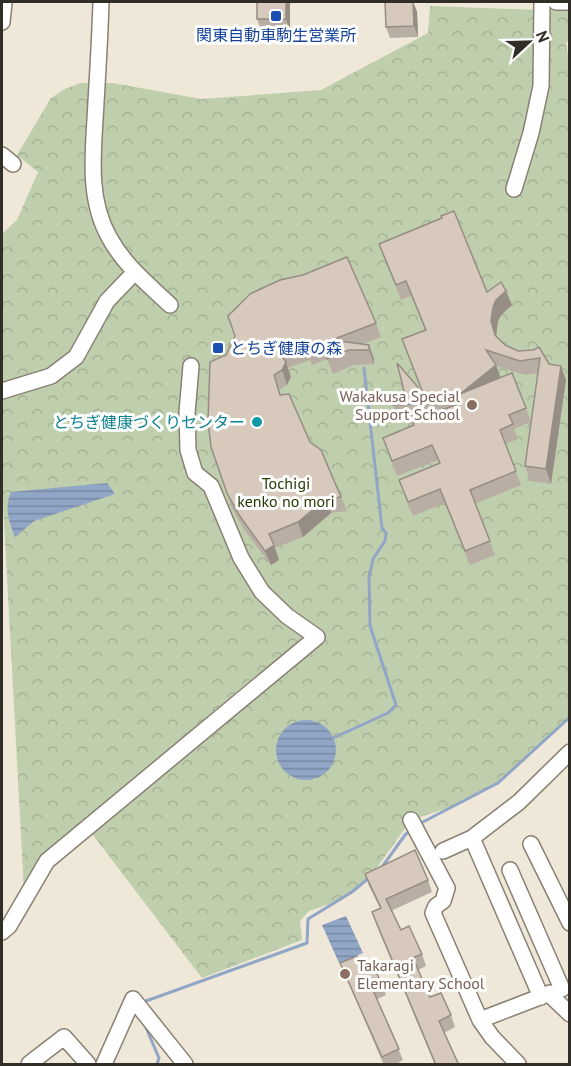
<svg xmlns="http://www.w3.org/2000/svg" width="571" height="1066" viewBox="0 0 571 1066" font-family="'PT Sans','Noto Sans JP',sans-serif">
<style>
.park{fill:url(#park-crowns)}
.water{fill:url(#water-rules)}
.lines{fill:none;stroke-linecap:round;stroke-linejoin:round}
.stream{stroke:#91a6c7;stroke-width:3}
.minor-casing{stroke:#888173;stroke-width:18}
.minor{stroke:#fff;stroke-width:15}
.wall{fill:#b9aea3;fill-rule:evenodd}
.shaded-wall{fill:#968d84}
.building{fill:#d7cabd;stroke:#968d84;stroke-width:1.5}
.transit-dot{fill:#1a4fb4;stroke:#fff;stroke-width:2}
.education-dot{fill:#8d6e63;stroke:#fff;stroke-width:2}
.culture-dot{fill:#0f9aa8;stroke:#fff;stroke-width:2}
.labels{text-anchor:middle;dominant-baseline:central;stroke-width:6;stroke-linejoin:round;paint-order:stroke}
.transit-label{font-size:16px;fill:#164399;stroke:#fff}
.education-label{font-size:16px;fill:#785e54;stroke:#fff;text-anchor:end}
.culture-label{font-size:16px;fill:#0d838f;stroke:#fff;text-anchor:end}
.park-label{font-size:16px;fill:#263b01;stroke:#fff}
</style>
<defs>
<pattern id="park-crowns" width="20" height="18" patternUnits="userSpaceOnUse" patternTransform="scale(1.5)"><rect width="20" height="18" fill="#bfcfad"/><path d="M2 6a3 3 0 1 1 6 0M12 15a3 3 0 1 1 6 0" fill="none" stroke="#a5b295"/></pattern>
<pattern id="water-rules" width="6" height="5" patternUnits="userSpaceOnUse" patternTransform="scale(1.5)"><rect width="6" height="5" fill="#91a6c7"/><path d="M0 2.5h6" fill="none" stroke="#7788a2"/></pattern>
</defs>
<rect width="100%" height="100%" fill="#efe8d8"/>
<path class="park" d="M430,6L569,11V40L566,43L570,69L569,717L498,783L463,803L411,820L373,873L342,900L309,911L300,921L302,940L202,978L83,822L24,891L2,485V234L17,220L38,172L17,155L51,98L65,89L80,83H113L201,99L321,90L428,33Z"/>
<path class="water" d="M107,483L115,494L34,521L15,537C9,522 4,507 11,492Z
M276 750a30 30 0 1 1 60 0a30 30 0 1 1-60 0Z
M346,916L363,953L339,963L322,925Z"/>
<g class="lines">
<path class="stream" d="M333,738L388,713L396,705L370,626L369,577L373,559L385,541L386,533L382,528L364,368
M419,824L498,783L570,717
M382,867L405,835L411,830
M146,1001L307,943L308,919L352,892L370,877
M144,1023L159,1058L157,1064"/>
<defs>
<path id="minor" d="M101,2C100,35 98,69 96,102C94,147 86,196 109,237C124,265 148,284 170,305
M556,2H570
M2,22L4,2
M2,155L13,164
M514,189L531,133L541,86L542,2
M2,391L51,376L76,357L107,301L135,272
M411,820L447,888L443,901L436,906L433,913L480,1020L492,1037L518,1064
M472,838L541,997
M531,844L570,923
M443,851L472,838L519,802L570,752
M510,870L562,989
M2,932L9,926L47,861L317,637L287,616L262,592L241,558L211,486L195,473L188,450L187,413L191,366
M549,994L570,1014
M480,1020L550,993
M29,1064L64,1037L88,1064
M104,1064L133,999L185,1064"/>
</defs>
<use href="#minor" class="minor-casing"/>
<use href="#minor" class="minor"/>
</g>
<path class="wall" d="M257,2H290V30H261L257,19Z
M417,11L418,37L390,38L386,27Z
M379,244L487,292L512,305L501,315L498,321L496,336L505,345L518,351L533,350L566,380L551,484L530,481L525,466L531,422L514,429L518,439L505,444L521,485L475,504L495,555L470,565L445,503L413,516L399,480L439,463L438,460L397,476L383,438L414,425L422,418L398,419L393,405L405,395L422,392L425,330L411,296L401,300ZM496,366L525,375L538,373L531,422L526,408L500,378Z
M376,323L381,337L363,344L369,345L374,359V364L354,365L333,374L327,359L312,365L310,360L287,368L291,377L287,385L279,390L281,395L310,442L341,497L347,511L331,513L303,537L275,548L279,560L271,565L244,530L232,508L211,447L210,362Z
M365,874L428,880L432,892L391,911L401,930L422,954L426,966L418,970L430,997L451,1015L455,1027L444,1033L458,1065H435L376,924L372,912L380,908L369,886Z
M340,963L363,968L382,984L386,995L377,999L403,1060L394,1065H384Z"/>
<path class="shaded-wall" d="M286,2H290V30L286,19Z
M413,2L417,11L418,37L414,26Z
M506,291L512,305L501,315L498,321L496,336L500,349L491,321L493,307L496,300Z
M369,345L374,359V364L369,350Z
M286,362L291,377L287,385L282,370Z
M496,365L501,379L460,394Z
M561,366L566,380L551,484L546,469Z
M326,499L331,513L303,537L298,522Z
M274,545L279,560L271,565L265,551Z"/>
<path class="building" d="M257,2H286V19H257Z
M385,2H413L414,26L386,27Z
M454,211L487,292L501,282L506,291L496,300L493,307L491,321L495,335L505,345L518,351L533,350L539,347L549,364L561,366L546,469L525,466L540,358L520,361L486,350L496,365L460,394L512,373L526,408L509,415L513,424L500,430L516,471L470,490L490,541L465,551L440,489L408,502L399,480L440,463L432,445L392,461L383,438L414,425L413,422L462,402L393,405V396L405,395L397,363L423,393L402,339L426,330L406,281L396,285L379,244L442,218L441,216Z
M347,257L376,323L332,340L369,345V350H349L327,359L322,345L307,351L304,345L280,354L286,362L282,370L274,375L280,395L289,394L310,442L321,450L341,497L326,499L298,522L269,534L274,545L265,551L239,515L227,493L211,447L208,421L210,362L226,355L235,336L228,316L250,294L280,280L303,275Z
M415,850L428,880L386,899L401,930L409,926L422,954L413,958L430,997L441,993L451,1015L439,1021L458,1063L455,1065H436L372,912L381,908L365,874Z
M357,956L363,968L372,964L382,984L372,988L399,1049L382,1057L340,963Z"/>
<g class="transit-dot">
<rect x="270" y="10" width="12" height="12" rx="3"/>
<rect x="212" y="342" width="12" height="12" rx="3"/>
</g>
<g class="education-dot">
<circle cx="472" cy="405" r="6"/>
<circle cx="345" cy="974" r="6"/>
</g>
<circle class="culture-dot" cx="257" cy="422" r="6"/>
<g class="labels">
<g class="transit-label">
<text x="276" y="35">関東自動車駒生営業所</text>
<text x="230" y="348" text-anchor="start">とちぎ健康の森</text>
</g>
<g class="education-label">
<text x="460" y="396">Wakakusa Special<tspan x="460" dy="18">Support School</tspan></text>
<text x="357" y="965" text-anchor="start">Takaragi<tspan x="357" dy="18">Elementary School</tspan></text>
</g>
<g class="culture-label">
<text x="245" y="422">とちぎ健康づくりセンター</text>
</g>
<g class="park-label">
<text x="286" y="483">Tochigi<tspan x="286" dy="18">kenko no mori</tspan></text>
</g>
</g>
<rect width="571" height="1066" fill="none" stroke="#312e28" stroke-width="6"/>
<g transform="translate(529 42) rotate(68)" stroke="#ffffff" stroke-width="4.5" paint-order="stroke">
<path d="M0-4.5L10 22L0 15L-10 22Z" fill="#312e28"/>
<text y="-9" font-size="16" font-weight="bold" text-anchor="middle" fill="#312e28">N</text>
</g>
</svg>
